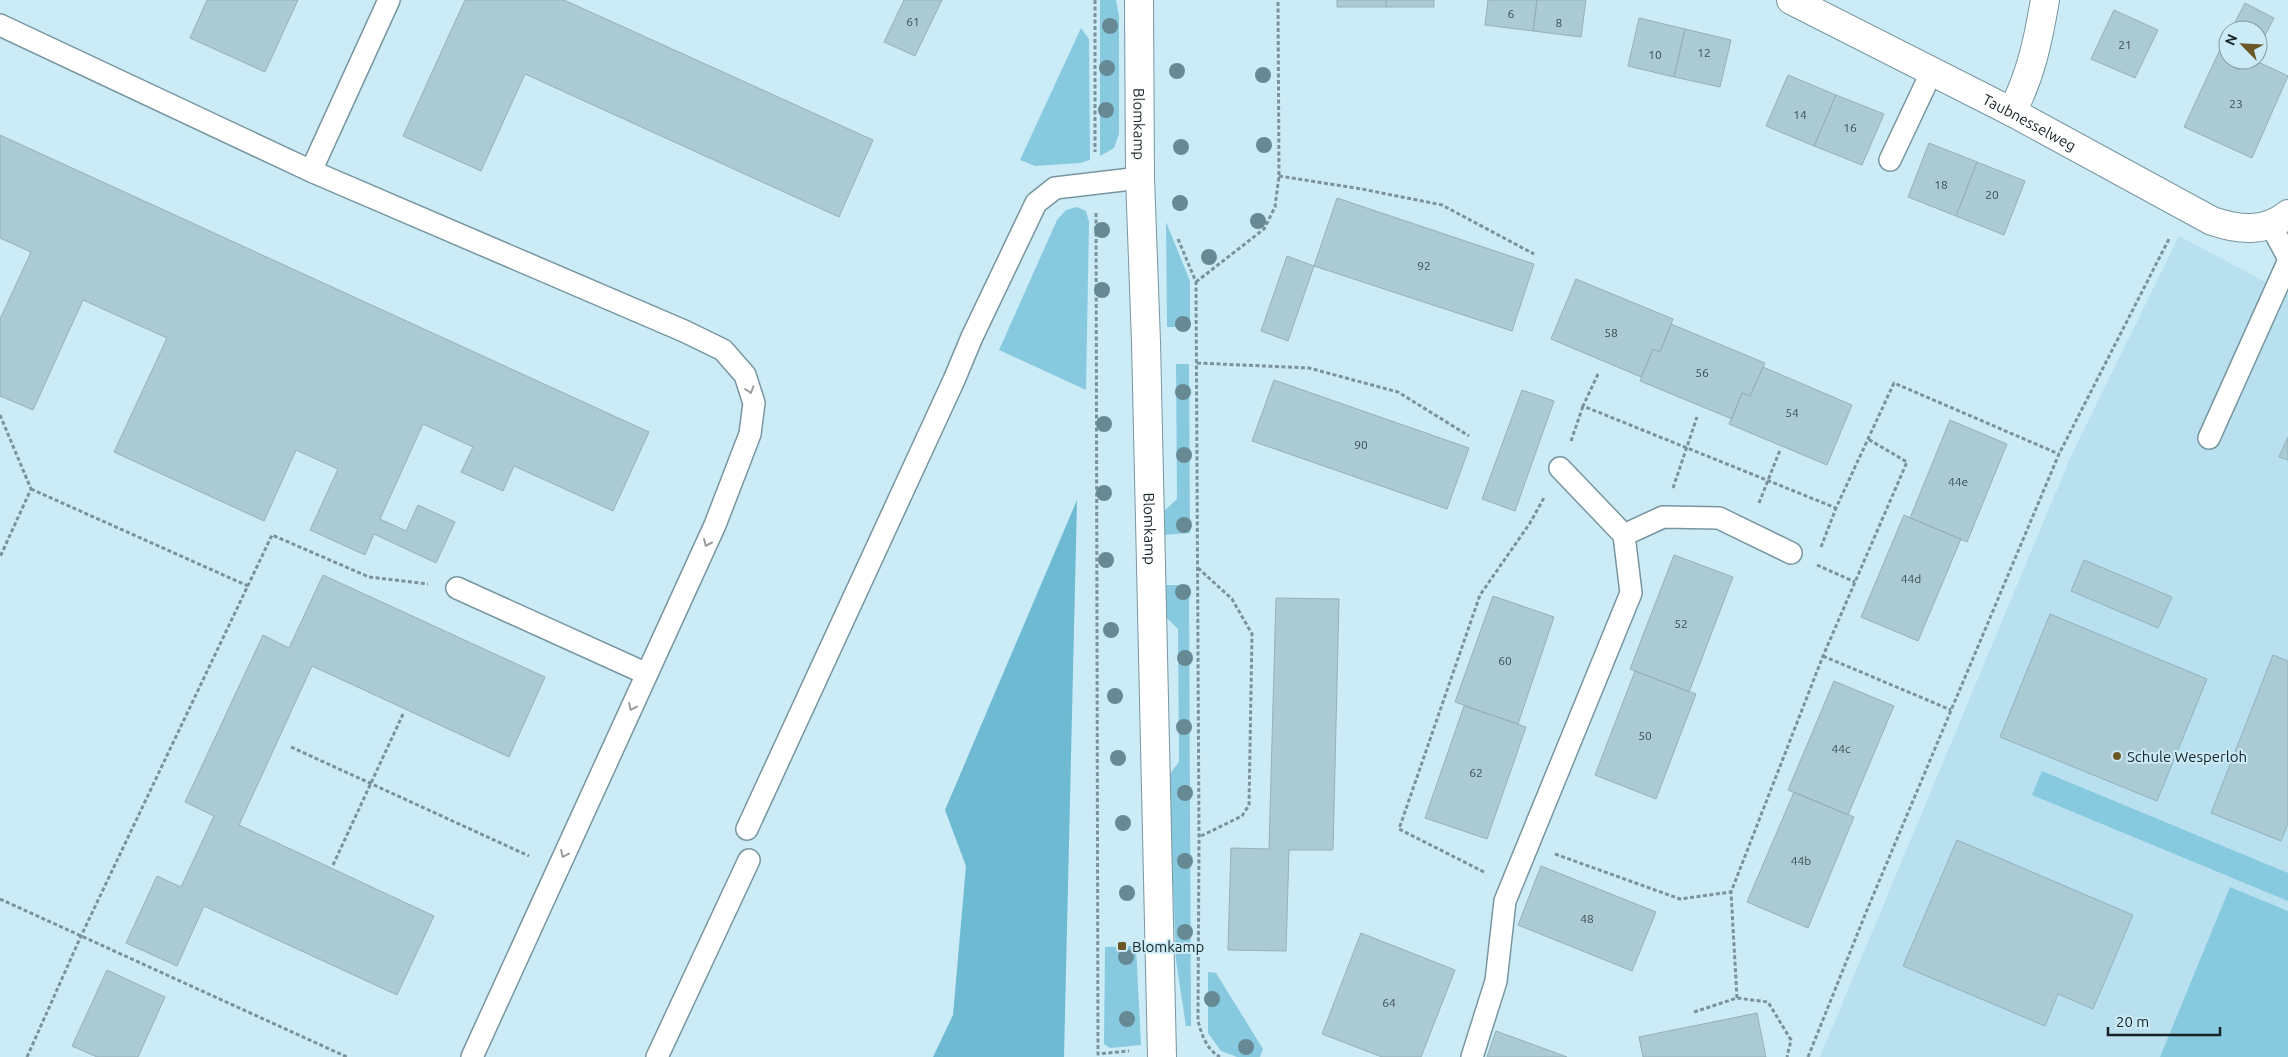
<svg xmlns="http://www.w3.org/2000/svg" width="2288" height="1057" viewBox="0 0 2288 1057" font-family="Ubuntu,sans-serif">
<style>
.built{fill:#b8e0ee}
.green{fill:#87cae0}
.forest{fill:#6dbad2}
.building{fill:#aacad4;stroke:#92b1bb}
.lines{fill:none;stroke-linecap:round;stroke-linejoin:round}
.service-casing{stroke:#7896a0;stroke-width:24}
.minor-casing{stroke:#7896a0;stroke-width:30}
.path{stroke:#7b929a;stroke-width:3;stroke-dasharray:4 2.5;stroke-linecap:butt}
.service{stroke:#fff;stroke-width:21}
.minor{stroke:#fff;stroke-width:28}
.tree{fill:#668993}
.oneway{stroke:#979c9e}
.poi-dot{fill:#6c5726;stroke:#cbebf6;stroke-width:2}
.labels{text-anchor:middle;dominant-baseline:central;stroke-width:4;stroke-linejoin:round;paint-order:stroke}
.number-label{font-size:12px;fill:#3c4d52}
.street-label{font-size:15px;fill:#172327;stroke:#cbebf6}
.poi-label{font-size:15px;fill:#172327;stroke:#cbebf6;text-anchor:start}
</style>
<rect width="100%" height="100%" fill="#cbebf6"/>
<path class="built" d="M2179,236L2288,294V1057H1820L2071,456Z"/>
<path class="green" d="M1100,0H1116L1119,16V134L1114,148L1100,156Z
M1081,28L1089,39L1090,160L1080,163L1035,166L1020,160Z
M1077,207L1086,211L1089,222L1086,390L999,350L1057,220L1066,210Z
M1166,222L1190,281V327H1167Z
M1176,364H1189L1190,533L1162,535V513L1177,499Z
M1163,585H1189L1191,1026H1186L1176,961L1169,775L1179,762L1178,629L1163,614Z
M2042,771L2288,873V901L2032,795Z
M2230,887L2288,911V1057H2160Z
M1136,946L1141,1045L1110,1048L1104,1044L1105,947Z
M1208,972L1216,973L1263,1049L1260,1057H1237L1221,1051L1208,1033Z"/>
<path class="forest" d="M1077,500L1064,1057H933L953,1015L966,866L945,810Z"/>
<path class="building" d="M207,0H298L265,72L190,38Z
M465,0H564L873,140L839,217L525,74L481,171L403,136Z
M904,0H942L915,56L884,42Z
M1337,0H1386V7H1337Z
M1386,0H1434V7H1386Z
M1488,0H1537L1533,31L1485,25Z
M1537,0H1586L1581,37L1533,31Z
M2245,3L2274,18L2259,47L2258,30H2231Z
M2114,10L2158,30L2135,78L2091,59Z
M1639,18L1685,29L1674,77L1628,66Z
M1685,29L1731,40L1720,87L1674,77Z
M2222,45L2228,48V60H2254L2288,76L2252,158L2184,127Z
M1788,75L1836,95L1814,146L1766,126Z
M1836,95L1884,114L1862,165L1814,146Z
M0,135L649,432L613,511L514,466L503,491L461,472L473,447L423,424L380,519L406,531L418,505L455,522L436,563L374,534L365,555L310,530L338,469L296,450L264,521L114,452L167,338L83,300L33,410L0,396V319L31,252L0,238Z
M1929,143L1977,162L1956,216L1908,197Z
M1977,162L2025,181L2004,235L1956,216Z
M1337,198L1534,264L1512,331L1314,266Z
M1287,256L1314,266L1288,341L1261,331Z
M1576,279L1673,319L1660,352L1653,349L1641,377L1551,339Z
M1671,324L1765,363L1750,396L1742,393L1732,419L1640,381L1653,349L1660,352Z
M1763,367L1852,405L1827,465L1729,424L1742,393L1750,396Z
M1274,380L1469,448L1447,509L1252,441Z
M1522,390L1554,401L1515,511L1482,499Z
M1950,420L2007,444L1967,542L1910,518Z
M2288,437V460L2279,457Z
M1904,515L1961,539L1918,641L1861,617Z
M1674,555L1733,577L1689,692L1630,669Z
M2084,560L2172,597L2158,628L2071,591Z
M323,575L545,677L509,757L312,666L239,825L434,916L397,995L204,906L177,966L126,943L157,876L181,887L214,816L185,802L263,635L289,648Z
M1493,596L1554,617L1518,724L1455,702Z
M1276,598L1339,599L1333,850H1289L1286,951L1228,950L1231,848L1269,849Z
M2050,614L2207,679L2157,801L2000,737Z
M2273,655L2288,661V823L2281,841L2211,813Z
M1635,671L1696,694L1656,799L1595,775Z
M1834,681L1894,706L1848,815L1788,790Z
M1464,706L1526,727L1487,839L1425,818Z
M1794,792L1854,817L1808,928L1747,902Z
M1957,840L2133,915L2093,1009L2058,994L2045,1026L1903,966Z
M1541,866L1656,912L1632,971L1518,925Z
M1361,933L1455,970L1421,1057H1382L1322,1034Z
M107,970L165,997L138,1057H97L72,1046Z
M1757,1013L1766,1057H1643L1639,1037Z
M1496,1031L1567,1057H1487Z"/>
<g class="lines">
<defs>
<path id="service" d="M0,25L311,171L684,331L723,350L745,375L754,403L750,434L715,525L472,1057
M1890,160L1932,71
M311,171L389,0
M2270,224L2288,257
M2209,438L2288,262
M1560,468L1624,535
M457,588L647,674
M747,829L954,380L972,337L1036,203L1055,188L1140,178
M657,1057L749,860
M1472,1057L1496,981L1505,901L1631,593L1624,535L1663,517L1719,518L1791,553"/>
<g id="minor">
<path id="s1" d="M1139,0L1140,178L1146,342L1162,1057"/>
<path id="s2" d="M1791,0L2012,112L2212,221C2239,230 2265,233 2288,214"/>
<path d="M2012,112C2031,75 2038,41 2045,0"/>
</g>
</defs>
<use href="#service" class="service-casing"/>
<use href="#minor" class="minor-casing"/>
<path class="path" d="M1095,0V152
M1279,176L1362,189L1442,205L1534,254
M1096,213L1098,1054L1129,1051
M1178,239L1196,282L1199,837L1198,1021C1202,1035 1206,1049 1220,1057
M1196,282L1264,229L1275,207L1279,176L1278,0
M1197,363L1309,368L1398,392L1469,436
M1598,374L1583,406L1836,508L1894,383L2059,454
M0,415L31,489L0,557
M1571,441L1583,406
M1673,488L1697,417
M31,489L248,586
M1759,503L1780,450
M1821,547L1836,508
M1817,565L1855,582
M1198,568L1232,599L1252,634L1249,805L1242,816L1199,837
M1823,656L1951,710
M291,747L529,856
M1555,854L1680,899L1731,892
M333,865L403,714
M1484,872L1399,829L1480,595L1530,523L1545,496
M0,899L347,1057
M1737,998L1731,892L1823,656L1907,462L1868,439
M1694,1012L1737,998L1768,1002L1791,1040L1787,1057
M27,1057L81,936L272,535L369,577L428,584
M1808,1057L1867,910L2059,454L2170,237"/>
<use href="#service" class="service"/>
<use href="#minor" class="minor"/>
</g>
<g class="tree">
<circle cx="1110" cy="26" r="8"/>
<circle cx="1107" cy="68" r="8"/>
<circle cx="1177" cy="71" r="8"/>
<circle cx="1263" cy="75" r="8"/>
<circle cx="1106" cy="110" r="8"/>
<circle cx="1264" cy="145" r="8"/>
<circle cx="1181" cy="147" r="8"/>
<circle cx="1180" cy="203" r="8"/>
<circle cx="1258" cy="221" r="8"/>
<circle cx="1102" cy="230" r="8"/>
<circle cx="1209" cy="257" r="8"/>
<circle cx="1102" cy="290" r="8"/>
<circle cx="1183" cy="324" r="8"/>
<circle cx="1183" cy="392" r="8"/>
<circle cx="1104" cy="424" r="8"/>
<circle cx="1184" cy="455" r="8"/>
<circle cx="1104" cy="493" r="8"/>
<circle cx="1184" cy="525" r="8"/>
<circle cx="1106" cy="560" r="8"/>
<circle cx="1183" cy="592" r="8"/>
<circle cx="1111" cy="630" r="8"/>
<circle cx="1185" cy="658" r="8"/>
<circle cx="1115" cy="696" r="8"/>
<circle cx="1184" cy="727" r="8"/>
<circle cx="1118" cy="758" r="8"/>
<circle cx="1185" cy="793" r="8"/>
<circle cx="1123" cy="823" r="8"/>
<circle cx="1185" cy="861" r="8"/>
<circle cx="1127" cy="893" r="8"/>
<circle cx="1185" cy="932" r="8"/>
<circle cx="1126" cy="957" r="8"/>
<circle cx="1212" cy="999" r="8"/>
<circle cx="1127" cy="1019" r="8"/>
<circle cx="1246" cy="1047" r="8"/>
</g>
<defs><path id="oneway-chevron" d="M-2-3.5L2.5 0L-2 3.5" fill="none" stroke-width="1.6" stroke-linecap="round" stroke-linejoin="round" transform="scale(1.25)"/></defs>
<g class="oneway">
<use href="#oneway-chevron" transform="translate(750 390) rotate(72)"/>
<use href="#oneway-chevron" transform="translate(707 543) rotate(114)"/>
<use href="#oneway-chevron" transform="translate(632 707) rotate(115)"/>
<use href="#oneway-chevron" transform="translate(564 854) rotate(115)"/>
</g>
<g class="poi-dot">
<circle cx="2117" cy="756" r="5"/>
<rect x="1117" y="941" width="10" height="10" rx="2.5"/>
</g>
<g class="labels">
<g class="number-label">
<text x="1511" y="13">6</text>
<text x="913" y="21">61</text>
<text x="1559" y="22">8</text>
<text x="2125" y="44">21</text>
<text x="1704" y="52">12</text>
<text x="1655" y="54">10</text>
<text x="2236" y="103">23</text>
<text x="1800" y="114">14</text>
<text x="1850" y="127">16</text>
<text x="1941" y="184">18</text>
<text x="1992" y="194">20</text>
<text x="1424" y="265">92</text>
<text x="1611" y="332">58</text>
<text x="1702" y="372">56</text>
<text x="1792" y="412">54</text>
<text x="1361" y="444">90</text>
<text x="1958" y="481">44e</text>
<text x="1911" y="578">44d</text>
<text x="1681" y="623">52</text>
<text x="1505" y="660">60</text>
<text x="1645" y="735">50</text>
<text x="1841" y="748">44c</text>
<text x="1476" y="772">62</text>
<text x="1801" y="860">44b</text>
<text x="1587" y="918">48</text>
<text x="1389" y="1002">64</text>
</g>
<g class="street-label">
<text stroke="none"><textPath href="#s2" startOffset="268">Taubnesselweg</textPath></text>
<text stroke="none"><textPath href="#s1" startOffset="124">Blomkamp</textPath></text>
<text stroke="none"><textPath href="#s1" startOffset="529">Blomkamp</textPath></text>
</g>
<g class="poi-label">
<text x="2127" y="756">Schule Wesperloh</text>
<text x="1132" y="946">Blomkamp</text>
</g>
</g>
<g transform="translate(2243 45) rotate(294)"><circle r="24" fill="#cbebf6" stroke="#839ba3"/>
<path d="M0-4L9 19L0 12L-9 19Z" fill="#6c5726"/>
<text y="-8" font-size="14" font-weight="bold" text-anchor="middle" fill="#172327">N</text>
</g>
<path d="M2108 1027v8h112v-8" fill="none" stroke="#172327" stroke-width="2.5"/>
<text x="2116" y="1027" font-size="15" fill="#172327" stroke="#cbebf6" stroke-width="4" paint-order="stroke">20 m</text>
</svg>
